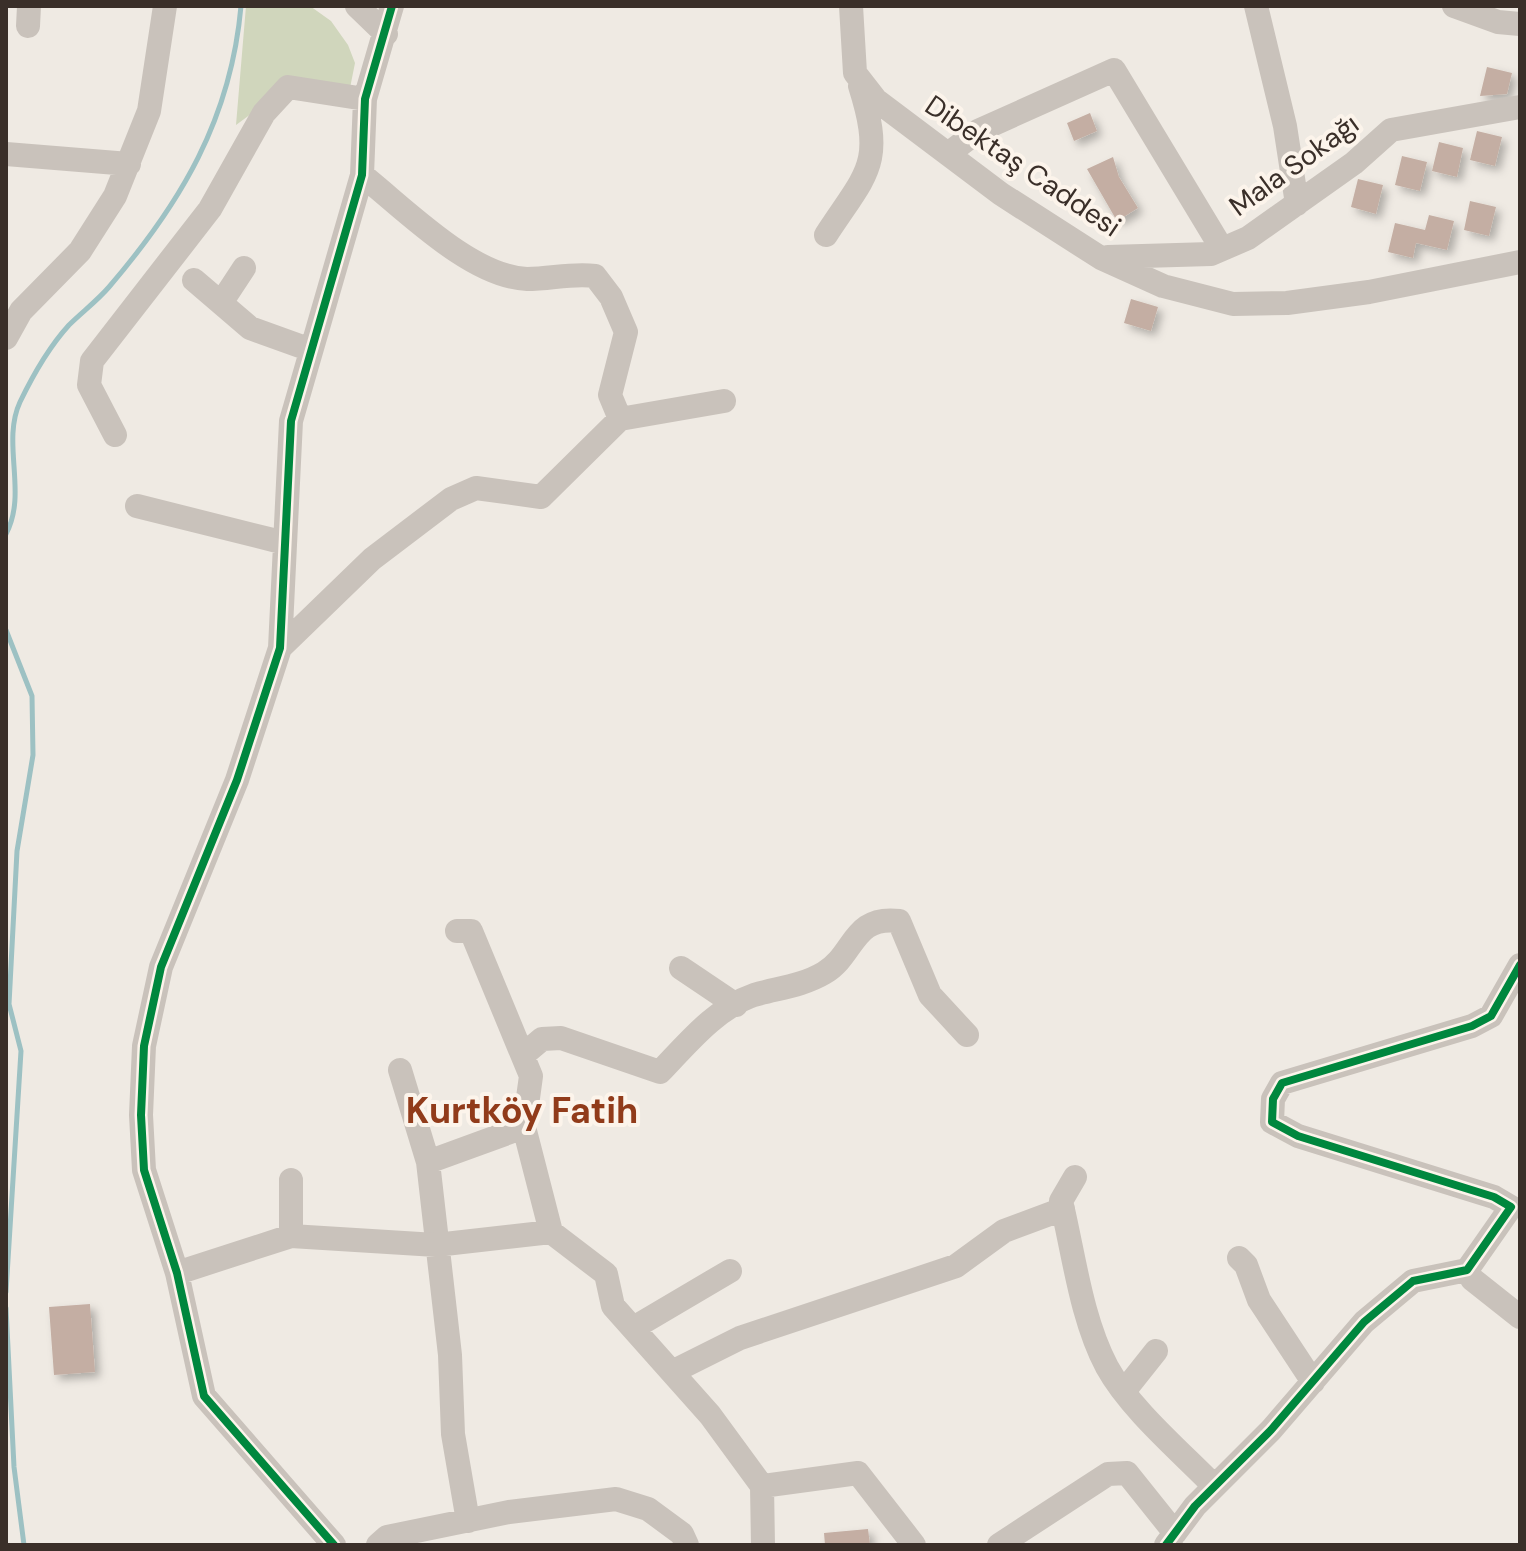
<svg xmlns="http://www.w3.org/2000/svg" width="1526" height="1551" viewBox="0 0 1526 1551" font-family="'DM Sans',sans-serif">
<style>
.green{fill:#d0d6bc}
.lines{fill:none;stroke-linecap:round;stroke-linejoin:round}
.stream{stroke:#9dc1c3;stroke-width:5}
.building{fill:#c4aea3;filter:url(#shadow)}
.minor{stroke:#c9c2bb;stroke-width:24}
.cycleway-casing{stroke:#fcf4eb;stroke-width:13}
.cycleway{stroke:#00873e;stroke-width:8}
.labels{text-anchor:middle;dominant-baseline:central;stroke-width:8;stroke-linejoin:round;paint-order:stroke}
.street-label{font-size:28px;fill:#3a2f29;stroke:#fcf4eb}
.district-label{font-size:36px;font-weight:bold;fill:#913b1a;stroke:#fcf4eb}
</style>
<defs>
<filter id="shadow"><feDropShadow dx="5" dy="5" stdDeviation="4" flood-color="#0004"/></filter>
</defs>
<rect width="100%" height="100%" fill="#efeae3"/>
<path class="green" d="M246,6H310L331,21L348,45L355,63L349,93L275,96L236,125Z"/>
<g class="lines">
<path class="stream" d="M6,534C28,493 1,443 20,402C33,375 49,347 69,325C82,312 97,301 109,287C181,203 231,119 241,6
M6,630L32,696L33,755L17,851L9,1004L21,1051L6,1292
M6,1308L14,1467L24,1545"/>
</g>
<path class="building" d="M1487,67L1512,73L1507,94L1480,96Z
M1090,113L1097,131L1074,141L1067,123Z
M1477,131L1502,137L1495,166L1470,160Z
M1439,142L1463,148L1457,177L1432,171Z
M1402,156L1427,162L1420,191L1395,185Z
M1113,157L1119,177L1138,208L1117,221L1087,169Z
M1358,179L1383,185L1376,214L1351,207Z
M1470,201L1496,207L1489,236L1464,230Z
M1429,215L1454,221L1447,250L1416,243L1413,258L1388,252L1395,223L1425,230Z
M1131,299L1158,307L1151,331L1124,323Z
M90,1304L95,1372L54,1375L49,1307Z
M868,1529L870,1545H825L824,1533Z"/>
<g class="lines">
<path class="minor" d="M357,6L386,34
M851,6L855,73L876,100L1001,194L1101,258L1163,286L1233,304L1287,303L1369,292L1520,262
M1256,6L1285,126L1297,204
M1454,6L1498,22L1520,24
M28,26L29,6
M6,154L129,164
M948,154L978,131L1114,70L1222,249
M362,175C405,209 471,277 527,279C551,279 571,273 595,276L611,297L626,332L610,395L620,419
M826,235C867,172 885,165 860,86
M1108,257L1211,254L1248,238L1354,163L1391,130L1520,107
M194,280L250,328L311,350
M221,303L244,268
M6,338L21,311L80,251L115,196L149,111L165,6
M115,435L89,385L92,361L210,209L264,113L288,87L365,99
M137,506L285,543
M280,648L372,559L451,499L476,488L541,497L620,419L724,401
M457,931H471L531,1076L524,1127L551,1232
M681,968L736,1005
M523,1055L542,1039L561,1038L660,1072C687,1044 716,1008 754,995C778,988 802,986 824,973C855,955 852,915 899,921L930,995L967,1035
M400,1070L428,1162L524,1127
M428,1162L450,1355L453,1434L468,1521
M1075,1177L1061,1201C1074,1255 1081,1318 1107,1367C1130,1409 1181,1452 1214,1486
M291,1180V1236
M1239,1258L1246,1265L1259,1300L1313,1382
M1467,1270L1472,1279L1520,1317
M177,1273L291,1236L436,1245L551,1232L606,1274L613,1306L710,1415L762,1486L858,1473L914,1545
M635,1327L730,1271
M672,1372L740,1338L956,1266L1004,1231L1063,1209
M1125,1390L1156,1351
M762,1486L763,1545
M334,1545L204,1396L177,1273L144,1170L141,1115L144,1046L161,967L237,780L280,648L291,421L362,175L365,99L392,6
M378,1545L387,1537L509,1512L616,1499L648,1509L682,1534L687,1545
M999,1545L1108,1474L1127,1473L1175,1533
M1166,1545L1195,1506L1271,1430L1364,1322L1413,1281L1467,1270L1511,1207L1494,1197L1298,1136L1272,1122L1273,1099L1282,1083L1472,1026L1491,1016L1520,965"/>
<defs>
<path id="cycleway" d="M334,1545L204,1396L177,1273L144,1170L141,1115L144,1046L161,967L237,780L280,648L291,421L362,175L365,99L392,6
M1166,1545L1195,1506L1271,1430L1364,1322L1413,1281L1467,1270L1511,1207L1494,1197L1298,1136L1272,1122L1273,1099L1282,1083L1472,1026L1491,1016L1520,965"/>
</defs>
<use href="#cycleway" class="cycleway-casing"/>
<use href="#cycleway" class="cycleway"/>
</g>
<g class="labels">
<g class="street-label">
<text transform="translate(1294 165) rotate(-36)">Mala Sokağı</text>
<text transform="translate(1023 166) rotate(34)">Dibektaş Caddesi</text>
</g>
<g class="district-label">
<text x="522" y="1110">Kurtköy Fatih</text>
</g>
</g>
<rect width="1526" height="1551" fill="none" stroke="#3a2f29" stroke-width="16"/>
</svg>
